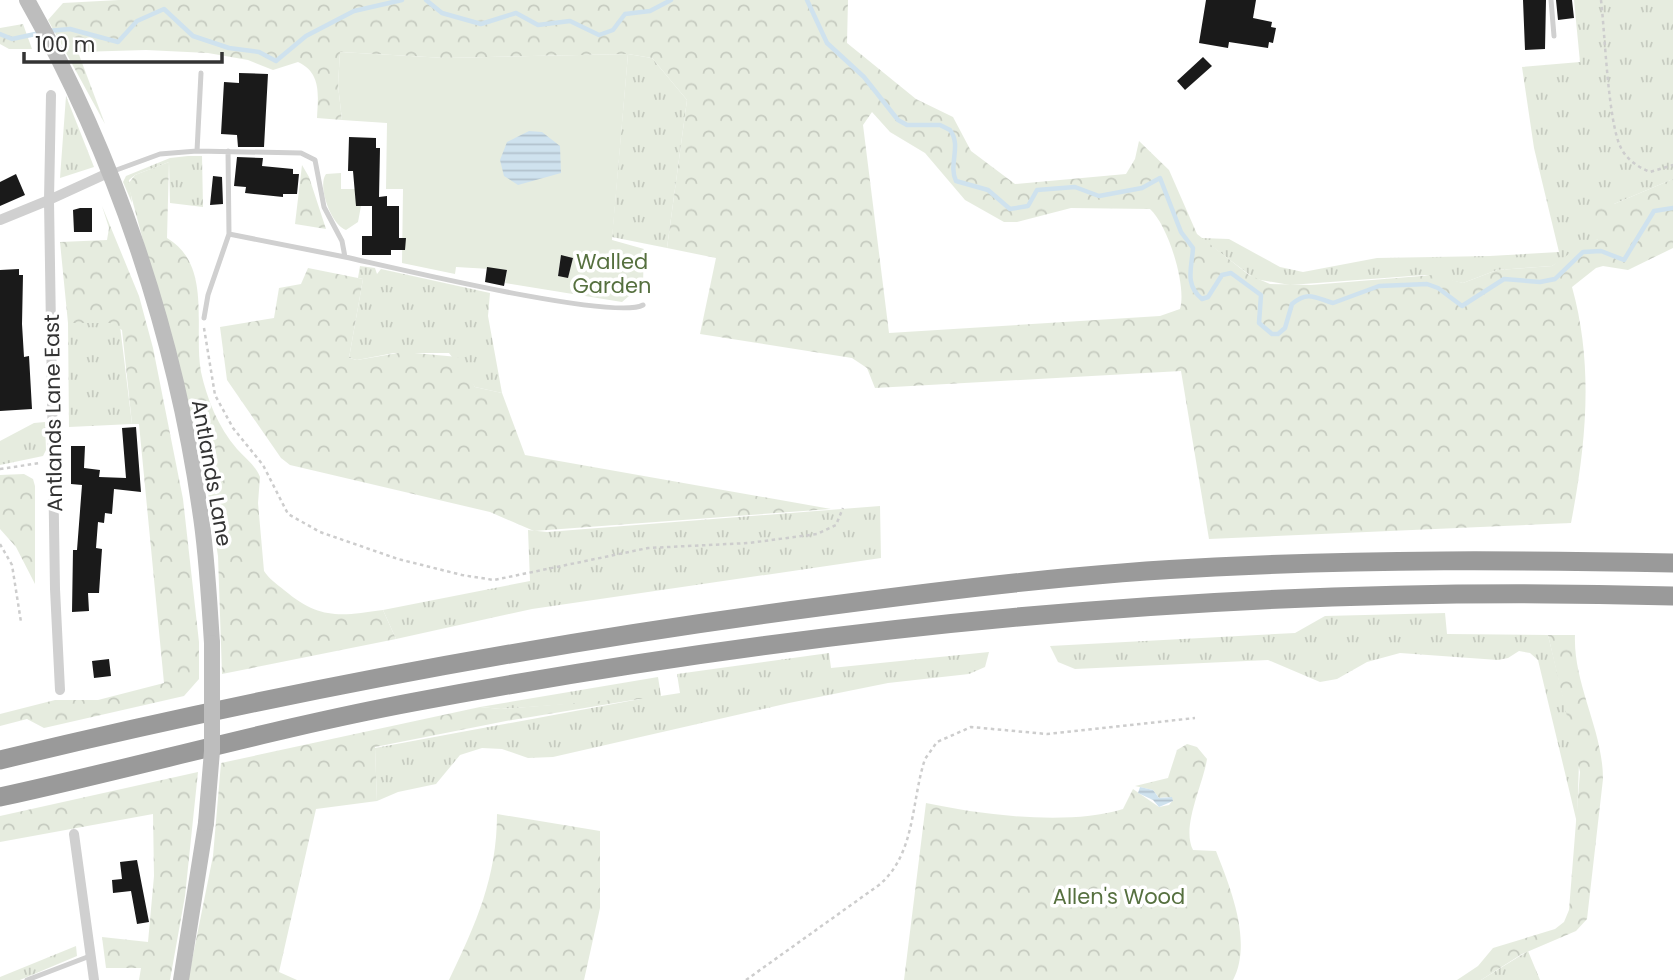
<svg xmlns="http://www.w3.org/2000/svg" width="1673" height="980" viewBox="0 0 1673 980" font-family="Poppins,sans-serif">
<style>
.grass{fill:url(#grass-tufts)}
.forest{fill:url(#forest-crowns);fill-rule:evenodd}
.garden{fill:#e6ecdf;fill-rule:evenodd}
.water{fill:url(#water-rules)}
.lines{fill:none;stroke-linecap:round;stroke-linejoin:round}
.stream{stroke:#cfe2ee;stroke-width:4.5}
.building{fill:#1a1a1a}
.path{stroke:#cdcdcd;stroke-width:2.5;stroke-dasharray:3.5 3.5;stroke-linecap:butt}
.service{stroke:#d0d0d0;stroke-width:5}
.minor{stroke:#d0d0d0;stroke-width:10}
.secondary{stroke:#bdbdbd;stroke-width:16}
.motorway{stroke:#9a9a9a;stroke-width:19}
.secondary-bridge{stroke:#bdbdbd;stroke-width:16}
.labels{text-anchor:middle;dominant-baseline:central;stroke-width:7;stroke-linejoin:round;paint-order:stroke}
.park-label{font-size:21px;fill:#56703f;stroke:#fff}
.street-label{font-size:21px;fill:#333;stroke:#fff}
</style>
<defs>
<pattern id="grass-tufts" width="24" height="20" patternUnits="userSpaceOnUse" patternTransform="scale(1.75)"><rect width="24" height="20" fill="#e6ecdf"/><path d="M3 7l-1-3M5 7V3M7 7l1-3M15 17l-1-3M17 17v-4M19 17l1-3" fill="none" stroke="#c6cbc0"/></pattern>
<pattern id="forest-crowns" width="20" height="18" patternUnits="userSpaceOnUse" patternTransform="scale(1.75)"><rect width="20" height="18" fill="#e6ecdf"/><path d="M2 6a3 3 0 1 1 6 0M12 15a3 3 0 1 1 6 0" fill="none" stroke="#c6cbc0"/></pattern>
<pattern id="water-rules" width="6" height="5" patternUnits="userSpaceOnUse" patternTransform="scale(1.75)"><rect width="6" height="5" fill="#cfe2ee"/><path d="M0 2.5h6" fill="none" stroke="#b2c2cd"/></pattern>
</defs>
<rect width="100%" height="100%" fill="#fff"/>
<path class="grass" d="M1574,0H1673V179L1614,204H1598V239L1552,266L1497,270L1463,283L1425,275L1290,285L1255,279L1201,238L1229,239L1280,267L1303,272L1377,258L1490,256L1559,252L1534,148L1522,67L1580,62Z
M628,54L652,58L687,100L667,248L612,237Z
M66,96L94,167L60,178Z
M188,156H202L203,207L170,203L169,162L135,175L129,180L132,203L123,182L126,176L170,158Z
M360,266L375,268L377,274L381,269L490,293L488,316L502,393L475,387L449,353H394L357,360L349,358L363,279L358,278Z
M68,323H111L120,326L132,424L69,427Z
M45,422L46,450L43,456L0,465V441L34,423Z
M880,506L881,558L532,609L396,639L383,610L530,581L528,530L547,532Z
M1445,613L1447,634L1548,635L1579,762L1577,823L1538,660L1530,653L1519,651L1508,658L1498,660L1400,653L1367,662L1337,679L1320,682L1268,660L1075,669L1058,662L1050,646L1295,633L1325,616Z
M989,652L985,667L969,674L888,683L789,703L553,757L528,758L502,749L482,748L460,755L436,784L398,792L377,801L375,748L640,699L501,709L480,707L658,677L661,696L680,693L677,674L829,653L831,668Z
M76,946L77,956L20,980H0V977Z
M1528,951L1540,980H1481Z"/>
<path class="forest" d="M119,0H848L847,43L916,99L953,117L971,151L1015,184L1126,174L1135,159L1139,141L1169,170L1197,234L1249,275L1270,284L1311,285L1433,275L1463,283L1497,270L1552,266L1577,248L1598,239L1594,203L1614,204L1673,179V248L1628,270L1603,266L1596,268L1572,287C1594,366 1586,444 1571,523L1209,539L1181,371L875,388L867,368L852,358L700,334L716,258L667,248L687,100L652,58L628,54L445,58L340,52L338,85L342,120L317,118C318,96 322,73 298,62L273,70L248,60L208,53L146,50L78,52L105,124L48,20L63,3ZM872,112L890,132L925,153L965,200L1004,222H1017L1071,208L1150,209C1168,225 1187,286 1180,309L1160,316L889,333L863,125Z
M23,24L32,49H9L0,44V28Z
M169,162L167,238C213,265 193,329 201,372C207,399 218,427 237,449C245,458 256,466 260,477L258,503L264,571C269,579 277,584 284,590C320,620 340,616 383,610L396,639L222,674L218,556L205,474L128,184L135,175Z
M302,165L309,177L326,229L295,224Z
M102,206L139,296L153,348L183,499L199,642V679L184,696L44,728L27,719L0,726V714L55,700H98L164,683L139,424H132L122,330L111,323H68L60,242L107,240L109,228Z
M308,268L363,279L349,358L357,360L404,352L458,357L475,387L502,393L525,455L831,509L534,531L490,512L290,465L281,458L227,380L220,327L274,318L279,288L301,284Z
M24,474L33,479L35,486V584L16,547L0,529V475Z
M1548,635H1575C1573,684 1603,730 1603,779L1587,919L1576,931L1522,954L1481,980H1457L1478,966L1493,948L1555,929L1564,922L1569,910L1580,772Z
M651,697L506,721L375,747L377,801L316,809L279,972L297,980H188L213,856L221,763L480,707L501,709Z
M1187,744L1197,747L1207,759C1203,785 1181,827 1193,850L1216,851C1230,887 1253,942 1233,980H904L926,803C982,815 1068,826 1123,809L1133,789L1159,807L1169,805L1173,800L1168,797L1159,798L1153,790L1135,786L1168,778L1177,750Z
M198,772L185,896L170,980H139L141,968H106L102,937L148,942L154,876L153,814L0,842V816Z
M497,814L600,831V908L584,980H449C476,924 497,877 497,814Z"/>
<path class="garden" d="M340,52L445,58L628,54L612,240L644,249L643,284L622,302L505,283L507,270L456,267L455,274L402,263L403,189H386L387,123L342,120L338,85ZM561,256L573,258L568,277L558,276Z
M341,173V189H356V205L361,206L358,222L346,230C331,225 317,186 326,174Z"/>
<path class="water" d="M529,131L542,132L560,146L561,173L518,185L504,176L500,160L507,142Z
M1140,787L1153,790L1159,798L1172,797L1173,801L1159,807L1153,800L1138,793Z"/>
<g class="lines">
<path class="stream" d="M426,0L442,13L481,24L516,13L538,25L570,21L599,35L613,30L625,14L650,11L671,0
M807,0L827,43L864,77L898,120L907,125H940L950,130C962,146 948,164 956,181L988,190L1010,209L1028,206L1037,190L1075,187L1099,196L1142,188L1160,178L1181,232L1193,248C1192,267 1184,284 1202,299L1208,297L1222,275L1231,273L1261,295L1259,323L1272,334H1278L1285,328L1292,304C1308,290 1316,298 1333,303L1379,286L1427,284L1438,288L1462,306L1504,279L1540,282L1555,279L1583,252L1601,251L1624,260L1654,211L1673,208
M48,31L70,29L118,42L137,21L164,9L193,36L229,48L259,52L276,61L306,36L354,11L402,0
M0,34L12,39L40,33"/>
</g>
<path class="building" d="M1206,0H1256L1253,18L1272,22L1271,27L1276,28L1273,43L1269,42L1268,48L1229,42L1228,48L1199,43Z
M1523,0H1546L1545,49L1525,50Z
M1556,0H1572L1574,18L1558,20Z
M1203,57L1212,66L1185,90L1177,81Z
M239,73L268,74L264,147H238L237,135L221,134L224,82L239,83Z
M349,137L376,138V148H380L379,197L387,196V206H399V238H406L405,250H391V255H362V236H372V206H356L353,171H348Z
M237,157L263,158L262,166L293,169V174H299L297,194H283V197L245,193L246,187L234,186Z
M16,174L25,195L0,206V182Z
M213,176L222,177L223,204L210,205Z
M80,208H92V232H74L73,210Z
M561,255L573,258L568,278L558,276Z
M487,267L507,270L504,286L485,282Z
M19,269V275H23L22,324L24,357L29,356L32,409L0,411V270Z
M136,427L141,492L114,489L112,514L105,513L104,523L98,522L96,548L102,549L99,593H88L89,611L72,612L73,550H77L82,485L71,484V446H85L84,468L100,470L99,477L126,478L122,428Z
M109,659L111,676L94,678L92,661Z
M137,860L149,922L137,924L131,891L113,893L112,880L122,879L120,862Z"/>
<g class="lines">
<path class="path" d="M1601,0C1605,33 1608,123 1621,148C1627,160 1638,167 1650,172L1673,165
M204,328L215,395L233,428L263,465L288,514L320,532L398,559L462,575L494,580L648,548L749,543L817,534L836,525L843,508
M0,469L40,463
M0,544L12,565L21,622
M746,980L879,885C916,854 911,801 925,759L937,742L971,727L1047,734L1195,718"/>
<path class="service" d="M1551,0L1554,36
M197,151L301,153L315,160L324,207L342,241L345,257C391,267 614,321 643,305
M228,151L229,234
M111,172L160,154L197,151L201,73
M204,318L208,295L229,234L345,257
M27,980L90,956"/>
<path class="minor" d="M0,220L49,200L51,95
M60,690L55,589L49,200L108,173
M74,834L94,980"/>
<path class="secondary" d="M27,0C115,155 175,334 200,510C207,554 209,599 212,643
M181,980L206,823"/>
<path class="motorway" d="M0,760C273,694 548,642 826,606C955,589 1085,573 1215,567C1367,559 1520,560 1673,563
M0,797C138,767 275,728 414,702C829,624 1250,583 1673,596"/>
<path class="secondary-bridge" d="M206,823L212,751V643"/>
</g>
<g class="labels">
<g class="park-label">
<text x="612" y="261">Walled<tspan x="612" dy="24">Garden</tspan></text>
<text x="1119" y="896">Allen's Wood</text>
</g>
<g class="street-label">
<text transform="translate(53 413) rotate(-91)">Antlands Lane East</text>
<text transform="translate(212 473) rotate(80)">Antlands Lane</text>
</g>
</g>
<path d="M24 52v10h198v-10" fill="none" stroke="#333333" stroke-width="3.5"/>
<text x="35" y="52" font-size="21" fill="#333333" stroke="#ffffff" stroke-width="5" paint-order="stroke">100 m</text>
</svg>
